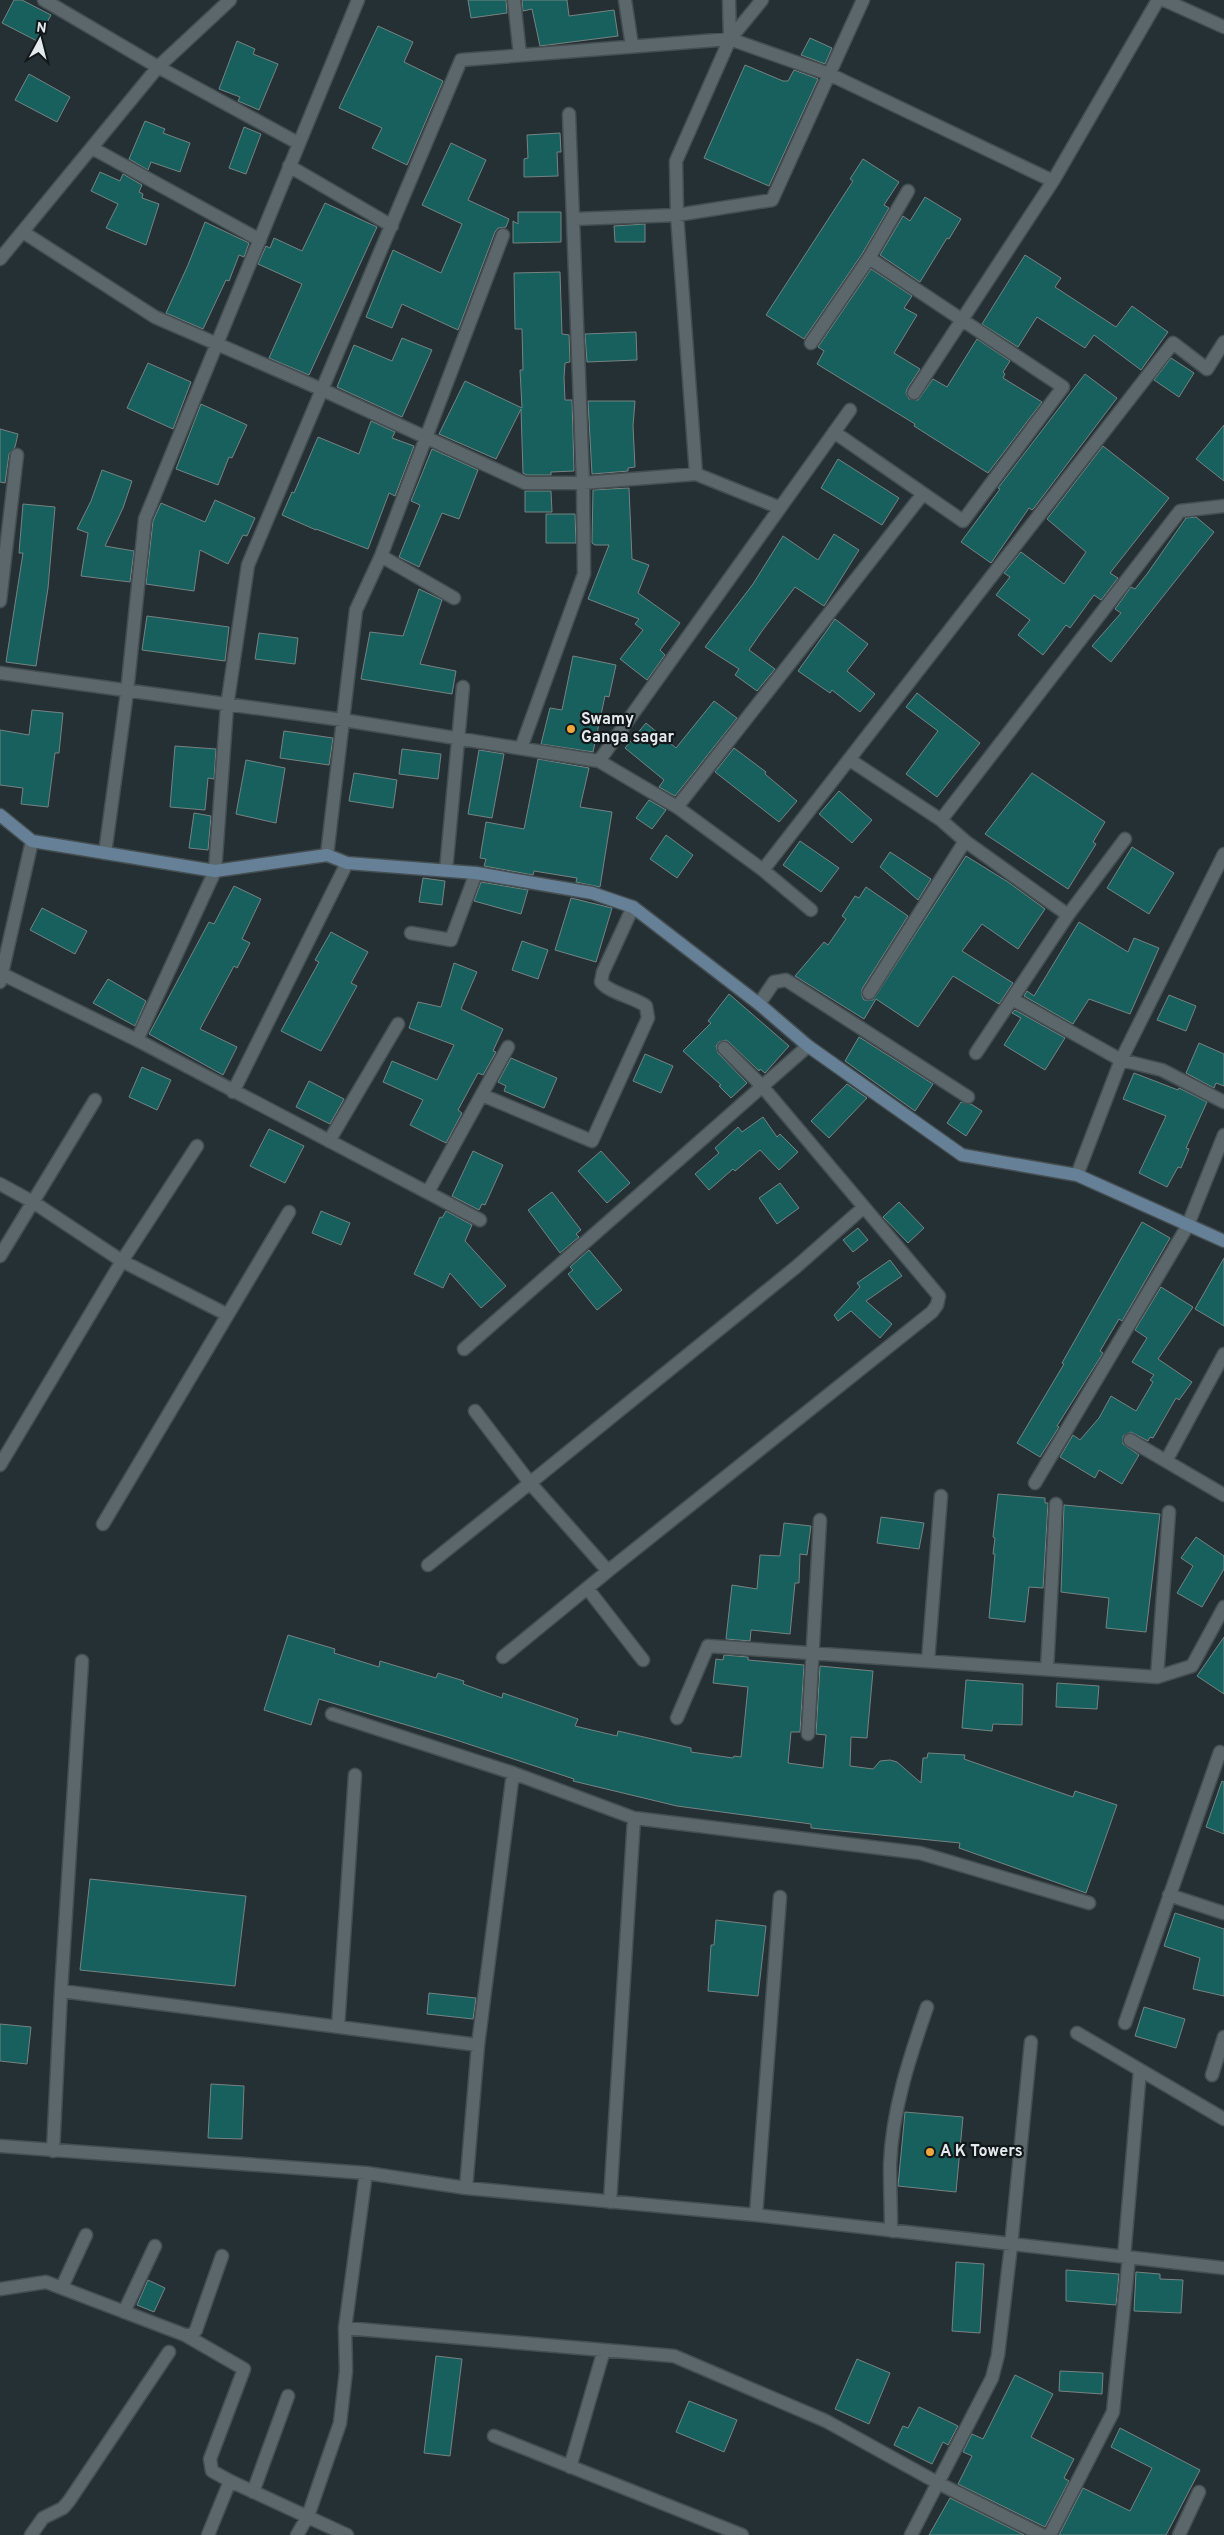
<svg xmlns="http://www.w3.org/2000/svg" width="1224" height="2535" viewBox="0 0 1224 2535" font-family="Overpass,sans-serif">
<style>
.building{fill:#17605e;stroke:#758382}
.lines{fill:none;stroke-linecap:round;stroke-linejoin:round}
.street-casing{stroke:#454e51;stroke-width:15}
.secondary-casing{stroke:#454e51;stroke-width:15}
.street{stroke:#5b676b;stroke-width:12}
.secondary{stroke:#668097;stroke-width:12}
.poi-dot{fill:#efa73d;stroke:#121719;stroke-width:2}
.labels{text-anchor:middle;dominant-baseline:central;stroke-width:4.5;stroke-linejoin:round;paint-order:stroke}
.poi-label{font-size:16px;font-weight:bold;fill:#e3e9ec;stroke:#121719;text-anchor:start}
</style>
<rect width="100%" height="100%" fill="#253034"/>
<path class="building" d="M14,0H22L51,15L37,41L2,23Z
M468,0H506L507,13L471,18Z
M522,0H567L569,16L614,10L618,36L540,46L532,9L523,11Z
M378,26L413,42L404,62L443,81L407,165L372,148L382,128L339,108Z
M810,38L832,48L825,64L801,55Z
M237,41L255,49L253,54L278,64L259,110L238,101L240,97L219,89Z
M745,65L783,81H788L794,70L818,79L769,186L704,158Z
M29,74L70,97L57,122L15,100Z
M145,121L165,129L163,133L190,143L180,172L151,162L148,170L129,159Z
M244,127L261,134L246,174L229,168Z
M560,133L561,152H557L558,176L524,177V159L528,158L527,135Z
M451,143L486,160L468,200L509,219L506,227L498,228L495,232L458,330L402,304L392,328L366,317L393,250L441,273L462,224L422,205Z
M863,159L899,182L884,205L889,208L862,254L804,339L766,315L853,181L850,179Z
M100,172L120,181L123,174L142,185L139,192L143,194L142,198L159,204L146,245L106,228L118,204L91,191Z
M925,197L961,219L949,239L947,238L920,282L880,255L903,216L910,221Z
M325,203L377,227L309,375L269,358L302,284L258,264L266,246L270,248L274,238L302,251Z
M518,212H561V242L513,243V221L518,224Z
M205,222L249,243L244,257L239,255L229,281L226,280L203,329L166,313L188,265Z
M645,224V242H615L614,226Z
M1025,255L1061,278L1055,287L1116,327L1132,306L1168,332L1141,370L1094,335L1085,348L1037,317L1018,347L982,324Z
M871,269L912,296L904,308L917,315L894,353L920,369L907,389L906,393L909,399L918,400L933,379L947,387L977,339L1010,361L1003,372L1005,374L1003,378L1042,402L988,473L914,426L915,424L817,364L824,351L818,347Z
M560,272L562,334L569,335L570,362L565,363L564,378L565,400H572L574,471L551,472V475H527L523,473L521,409L496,459L439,434L465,381L522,408L520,370H523L522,329H515L514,273Z
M636,332L637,360L587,362L585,334Z
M402,338L432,350L402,417L337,387L354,345L392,361Z
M1171,358L1194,373L1179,397L1154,380Z
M148,363L191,382L173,429L127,408Z
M1085,374L1117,398L1034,508L1032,510L1029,508L991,563L961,542L1000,489L998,488Z
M588,401H635L633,426L635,467L628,468V471L592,474Z
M201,404L247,425L232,458L229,457L218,485L176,469Z
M371,421L395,432L392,438L414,446L395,496L389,493L368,549L316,529V530L282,515L292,492L294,493L318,437L359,454Z
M1224,425V481L1196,459Z
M0,429L18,434L15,447L9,454L5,483L0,482Z
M1103,446L1169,498L1110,573L1118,578L1101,600L1094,595L1070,628L1066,625L1043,655L1018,635L1030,620L996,595L1010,577L1004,573L1021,552L1064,584L1086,552L1047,519Z
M432,449L478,470L459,519L442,513L419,567L399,557L420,505L411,501Z
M838,459L899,498L882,525L821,488Z
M102,470L132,481L123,508L105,546L134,551L130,582L81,576L88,533L77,529L91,501Z
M629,488L632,559L649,565L638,593L680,623L660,650L665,655L647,680L620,659L643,630L635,624L639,619L588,599L609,545H595L592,543L593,490Z
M525,491H551L552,512H525Z
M215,500L255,518L247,536L243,535L228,564L200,550L194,591L146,584L153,521L161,503L205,522Z
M23,504L55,507L48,588L36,666L6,662L23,553H19Z
M546,514H575L576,543H546Z
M1196,517L1214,532L1111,662L1092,646L1121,613L1115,609L1131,587L1135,589L1147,574L1186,518Z
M834,534L859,550L824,606L795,587L762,631L749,650L775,669L757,691L735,675L739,669L705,647L753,584L783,536L818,560Z
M419,589L442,600L420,664L456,671L452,694L361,679L370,632L403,636Z
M147,616L229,627L225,661L142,650Z
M835,619L868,644L847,671L875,694L860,712L832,690L830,693L798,671Z
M259,633L298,638L295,664L255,659Z
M573,656L616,665L609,697L605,696L593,752L541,744L550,708L562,710Z
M917,693L980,743L937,797L906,774L938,731L906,707Z
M714,701L737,718L675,796L659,787L664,780L625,748L646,723L676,748Z
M32,710L63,713L59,753H55L48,807L21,804L23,788L0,785V730L29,735Z
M284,731L333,738L329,765L280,758Z
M175,746L216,749L214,779L208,778L205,810L170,807Z
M734,748L766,772L765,774L797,801L779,822L715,772Z
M402,749L441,754L438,779L399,774Z
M479,750L504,754L492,818L468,814Z
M538,759L589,768L580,807L612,812L600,887L576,882L577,878L534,871L533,875L484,866L486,859L480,858L486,822L524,829Z
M246,760L285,768L276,823L236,814Z
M354,773L397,780L393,808L349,801Z
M1032,773L1105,822L1093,842L1096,844L1068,889L985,834Z
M839,791L872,820L852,843L819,814Z
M649,800L666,810L652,829L636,818Z
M194,813L211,816L208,850L189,848Z
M666,835L693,855L677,878L650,859Z
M800,841L839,868L821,892L783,865Z
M1132,847L1174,873L1149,914L1107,888Z
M890,852L931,879L918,900L880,867Z
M966,856L1008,882L1045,909L1018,949L982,924L962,951L1013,983L999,1004L953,976L918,1027L876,999L864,1019L795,976L824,942L828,945L846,919L842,916L855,896L859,898L866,887L908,916L862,989V996L864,1000H873Z
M423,878L445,881L442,905L419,902Z
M481,882L528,890L521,914L474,901Z
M234,886L261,899L242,939L250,943L237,968L234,966L200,1029L237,1047L223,1075L149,1034L209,922L214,924Z
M571,898L612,908L596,962L555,950Z
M42,908L87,931L75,954L30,930Z
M1079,922L1128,952L1134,938L1159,948L1130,1014L1089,999L1073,1024L1024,996L1027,991L1034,996Z
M331,932L368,952L351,983L357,986L321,1051L281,1031L319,962L315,960Z
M522,941L548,950L538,979L512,970Z
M454,963L477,972L461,1009L503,1029L493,1051L496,1052L483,1075L478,1073L458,1110L462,1113L446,1143L410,1125L423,1100L383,1082L392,1061L437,1080L454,1045L409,1028L418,1002L441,1007Z
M108,979L146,1001L135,1026L93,1003Z
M729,994L789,1046L765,1073L760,1069L759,1071L729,1042L726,1040L719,1042L716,1046L718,1053L747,1083L731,1098L719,1086L721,1085L683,1051L711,1023L708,1021Z
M1169,995L1196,1006L1186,1031L1157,1020Z
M1015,1010L1065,1038L1045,1070L1004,1045L1021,1018L1012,1013Z
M859,1037L933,1084L915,1111L845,1061Z
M1199,1043L1224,1054V1086L1216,1083L1214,1088L1186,1073Z
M645,1054L673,1066L661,1093L633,1081Z
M511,1058L557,1078L544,1108L504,1091L506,1086L498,1082Z
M142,1067L171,1080L157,1110L129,1097Z
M1134,1073L1178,1090L1179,1088L1207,1102L1186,1148L1189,1149L1181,1168L1178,1167L1167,1187L1139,1173L1166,1116L1123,1099Z
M309,1081L344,1099L330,1124L296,1107Z
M847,1084L867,1098L829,1138L811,1121Z
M961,1102L971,1104L982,1111L966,1136L947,1123Z
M763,1117L777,1137L780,1134L798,1152L779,1170L760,1150L735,1171L733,1169L709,1190L695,1174L719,1153L715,1148L738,1127L742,1132Z
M269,1129L304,1146L285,1183L250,1166Z
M473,1151L503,1165L485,1205L482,1204L479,1210L452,1196Z
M601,1151L630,1183L607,1203L578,1171Z
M780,1183L799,1208L777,1224L759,1198Z
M552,1192L581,1230L576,1234L579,1237L560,1253L528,1210Z
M899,1202L924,1228L908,1243L883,1217Z
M321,1211L350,1223L341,1245L312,1233Z
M446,1211L472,1225L465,1241L506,1286L481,1308L450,1273L443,1288L414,1274L440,1217L442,1218Z
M1142,1222L1170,1238L1122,1321L1119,1319L1100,1351L1103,1353L1057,1426L1059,1427L1040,1457L1017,1443L1064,1364L1062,1363Z
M858,1228L868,1240L853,1252L843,1240Z
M589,1250L622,1290L597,1310L568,1274L573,1270L570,1267Z
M1224,1258V1326L1195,1309Z
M890,1260L902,1276L866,1301L892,1324L880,1338L851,1311L838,1321L834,1315L860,1287L857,1283Z
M1161,1287L1193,1307L1158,1359L1192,1382L1179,1400L1176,1398L1153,1438L1150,1437L1148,1441L1131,1432L1123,1436V1444L1139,1455L1122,1484L1099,1470L1095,1478L1060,1457L1073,1435L1080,1440L1099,1418L1111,1396L1136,1411L1153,1382L1150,1380L1154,1375L1132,1362L1147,1338L1135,1330Z
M998,1494L1045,1498V1503H1048L1043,1588L1029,1587L1025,1622L989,1618L995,1554H993L995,1538L993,1537Z
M1064,1505L1160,1514L1146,1632L1106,1628L1109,1598L1061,1592Z
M881,1517L924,1523L919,1549L877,1543Z
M784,1523L811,1526L807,1555L800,1554L799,1583H795L790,1634L751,1630L750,1641L726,1639L732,1585L757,1589L760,1555L780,1556Z
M1196,1537L1224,1556V1569L1202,1607L1177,1593L1193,1566L1181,1558Z
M288,1635L335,1649L334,1653L379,1667L380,1661L436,1678L438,1673L464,1681L463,1684L502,1698L503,1693L578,1719L575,1726L617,1736L618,1731L691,1748V1752L733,1758L734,1756L741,1757L748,1687L713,1683L716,1659L723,1660L724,1655L748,1657V1660L804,1665L800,1732H791L788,1763L823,1768L826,1735L816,1734L820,1666L873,1671L867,1738L851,1737L850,1766L873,1769L880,1761L890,1760L897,1762L921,1783L923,1758H927L928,1753L965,1755L964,1759L1073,1797L1075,1791L1117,1805L1086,1893L959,1848L960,1843L811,1828V1824L677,1806L573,1781L574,1779L447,1737L319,1699L311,1725L264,1710Z
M1224,1637V1694L1197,1676Z
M966,1680L1023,1684L1022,1725L993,1724L992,1731L962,1728Z
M1057,1683L1099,1686L1097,1709L1056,1707Z
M1222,1781L1224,1782V1834L1206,1827Z
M90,1879L246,1896L235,1986L80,1970Z
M1175,1913L1224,1929V1996L1193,1989L1200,1958L1164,1946Z
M716,1920L766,1926L758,1996L708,1991L711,1945H714Z
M429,1993L476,1998L473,2019L427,2014Z
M1144,2007L1185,2019L1176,2048L1135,2036Z
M0,2024L31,2027L27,2064L0,2061Z
M211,2084L244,2086L242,2139L208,2138Z
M905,2112L963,2117L956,2192L898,2186Z
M956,2262L984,2264L980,2333L952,2331Z
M1066,2270L1119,2274L1116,2305L1066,2301Z
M1136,2272L1160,2274V2279L1183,2280L1181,2313L1134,2311Z
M148,2280L165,2288L154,2312L137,2305Z
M436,2356L462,2359L450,2456L424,2453Z
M857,2359L890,2373L869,2424L835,2409Z
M1060,2371L1103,2373L1102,2394L1059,2391Z
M1015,2375L1053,2394L1031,2437L1074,2459L1064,2478L1069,2481L1045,2527L958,2484L972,2456L963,2452L972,2434L983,2439Z
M689,2401L737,2420L724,2452L676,2432Z
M919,2407L958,2426L948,2445L943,2442L932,2464L894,2445L903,2426L908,2428Z
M1120,2428L1200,2470L1166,2535H1059L1083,2488L1130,2511L1152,2468L1111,2447Z
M950,2498L1024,2535H929Z"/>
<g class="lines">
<defs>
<path id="street" d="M44,0L158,67L298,143
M514,0L520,55
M625,0L632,46
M1164,0L1224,27
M730,39L762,0
M92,148L260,240
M289,166L392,226
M574,219L677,215L772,200L863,0
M23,232L155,317L323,390L525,483H583L696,474L778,507
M0,259L158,67L230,0
M811,343L869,258L908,191
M914,393L1053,181L1158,0
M834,432L963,521L1063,387L869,258
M696,474L677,215L676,161L730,39L729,0
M381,556L454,598
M0,601L17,455
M0,673L343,720L599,761L677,807L763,870L811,910
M521,748L584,574L583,483L569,114
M850,760L941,820L965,841L1068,915
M599,761L850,410
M677,807L922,495
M941,820L1180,511L1224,506
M105,853L127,692L145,519L358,0
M327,855L356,610L381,556L503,235
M446,870L463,687
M763,870L1173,343L1207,369L1224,342
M411,933L451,940L476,873
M2,974L137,1040L480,1220
M0,982L32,841
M869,993L965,841
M1012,999L1121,1060L1162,1070L1224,1102
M759,1004L774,982L786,980L968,1097
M137,1040L215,871L227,706L248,565L461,60L730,39L829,74L1053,181
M724,1048L762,1086L939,1296L937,1305L932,1312L608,1571L530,1483L796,1267L864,1207
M976,1053L1068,915L1125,839
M233,1092L347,863
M482,1095L592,1141L648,1018L646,1006C634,997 609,993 601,982L603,972L633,907
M329,1141L398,1024
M1077,1175L1121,1060L1224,854
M0,1184L33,1202L122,1261L226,1314
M428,1192L508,1047
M0,1256L95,1100
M464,1349L808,1046
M1130,1440L1224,1495
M1166,1461L1224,1354
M0,1465L122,1261L197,1146
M1035,1483L1187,1227L1224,1135
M103,1524L289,1212
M428,1565L530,1483L475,1411
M587,1588L643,1660
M503,1657L608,1571
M928,1661L941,1496
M1047,1669L1056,1504
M1157,1677L1169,1512
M332,1714L513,1773L634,1818L920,1853L1089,1903
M677,1718L708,1646L1157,1677L1192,1666L1224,1607
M808,1734L820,1520
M1169,1895L1224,1913
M61,1991L478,2045
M1125,2023L1220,1752
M338,2027L355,1775
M1077,2033L1224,2119
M1212,2075L1224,2037
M0,2146L366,2173L466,2188L756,2215L1224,2268
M53,2151L61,1991L82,1661
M466,2188L478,2045L513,1773
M610,2202L634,1818
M756,2215L780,1897
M891,2231C891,2209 890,2187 890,2165C892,2111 909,2059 927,2007
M1124,2257L1140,2070
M62,2287L86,2235
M0,2289L46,2282L185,2335H192L196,2330L222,2256
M124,2312L155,2246
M345,2328L674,2356L826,2421L938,2483L1042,2535
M185,2335L244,2369L210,2459L212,2471L230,2481
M494,2436L742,2535
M570,2467L604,2350
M253,2492L288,2396
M31,2535L43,2518L63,2508L69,2501L169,2352
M208,2535L230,2481L347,2535
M297,2535L308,2516L340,2423L346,2371L345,2328L366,2173
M911,2535L992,2378L998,2355L1011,2246L1031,2042
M1050,2535L1113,2412L1129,2257
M1179,2535L1199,2492"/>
<path id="secondary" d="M0,815L32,841L215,871L327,855L347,863L476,873L592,893L633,907L759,1004L808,1046L962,1155L1077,1175L1224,1241"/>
</defs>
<use href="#street" class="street-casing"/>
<use href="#secondary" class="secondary-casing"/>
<use href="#street" class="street"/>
<use href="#secondary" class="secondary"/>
</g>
<g class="poi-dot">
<circle cx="571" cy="729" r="5"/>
<circle cx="930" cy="2152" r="5"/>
</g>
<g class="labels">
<g class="poi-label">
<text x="581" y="720">Swamy<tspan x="581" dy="18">Ganga sagar</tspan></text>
<text x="940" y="2152">A K Towers</text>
</g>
</g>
<g transform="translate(40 40) rotate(7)" stroke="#121719" stroke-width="4" paint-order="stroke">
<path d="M0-4L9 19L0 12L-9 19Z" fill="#e3e9ec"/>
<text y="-8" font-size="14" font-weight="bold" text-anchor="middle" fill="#e3e9ec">N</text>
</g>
</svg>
